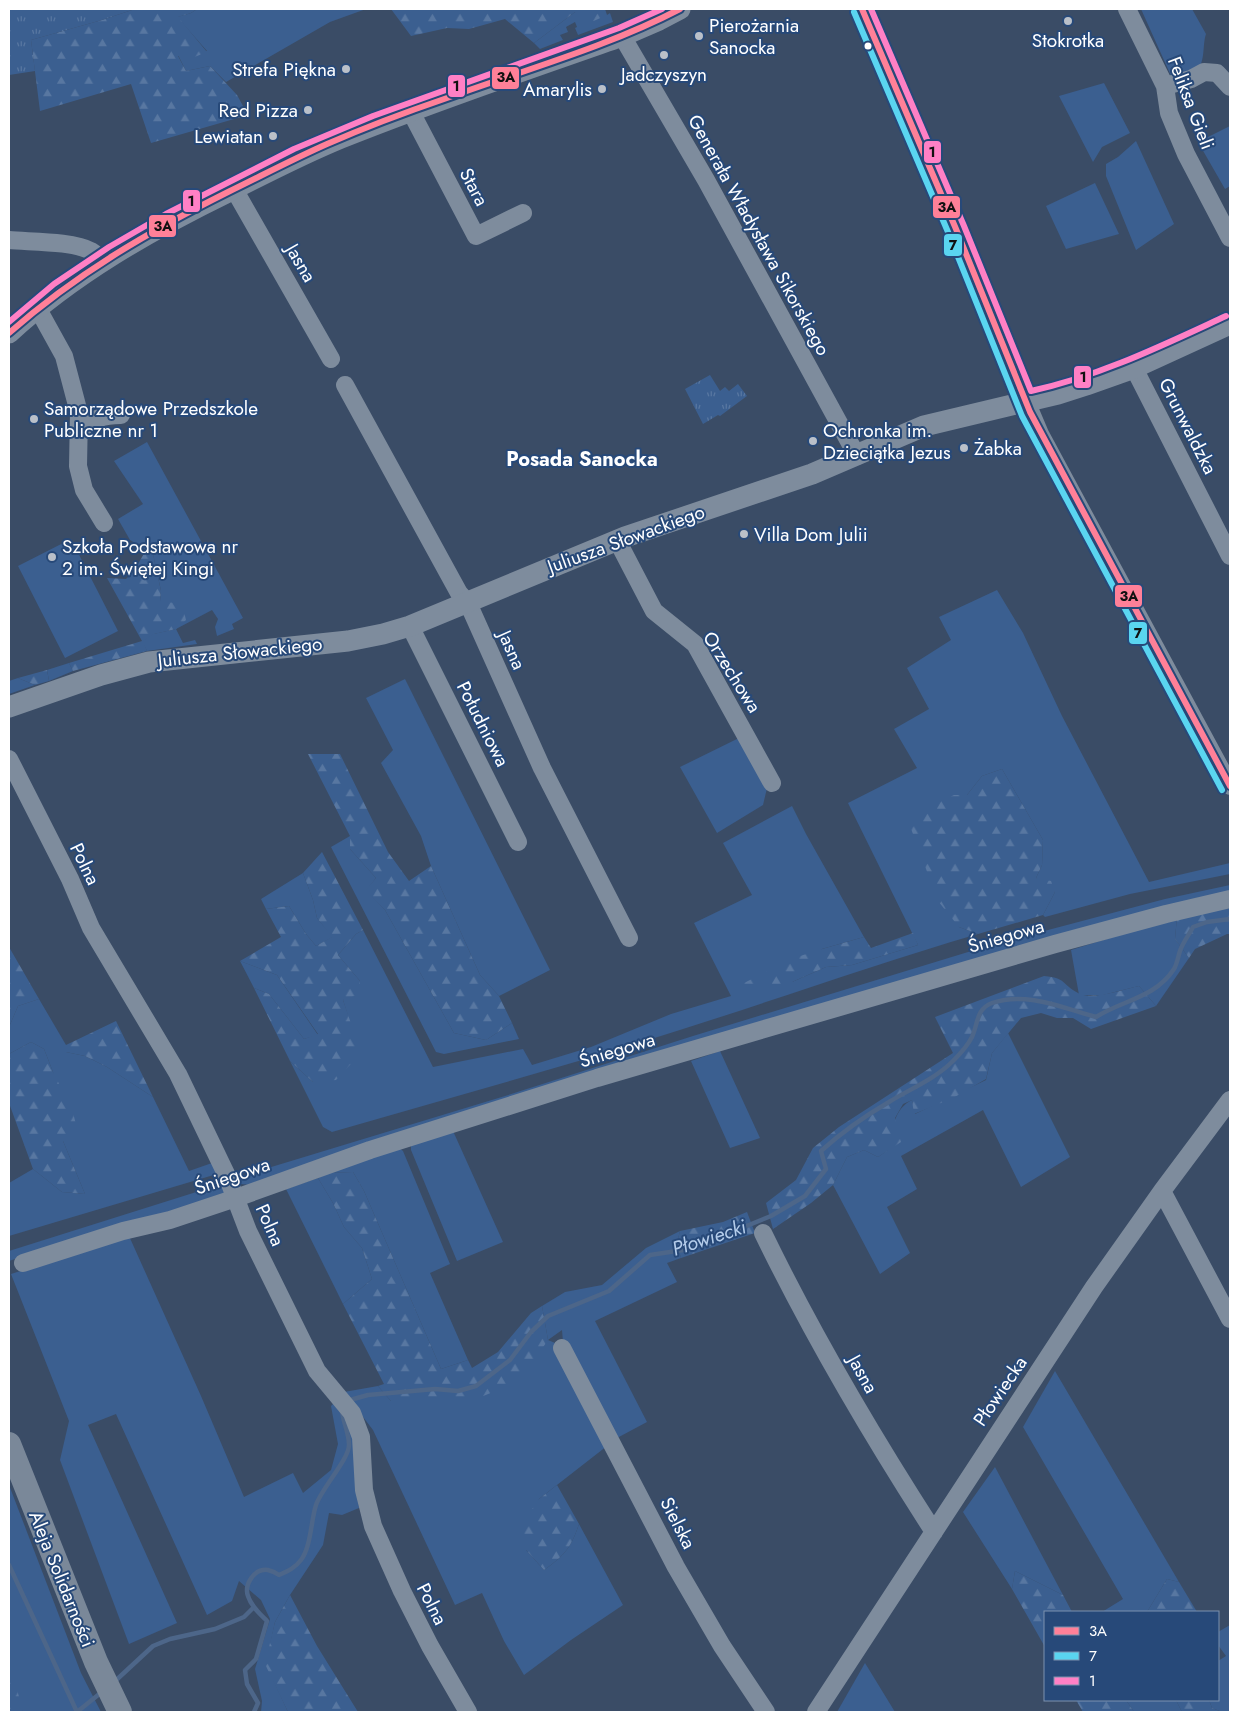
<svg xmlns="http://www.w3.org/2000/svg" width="1239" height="1721" viewBox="0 0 1239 1721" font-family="Jost,sans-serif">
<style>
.green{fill:#3b5f90}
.forest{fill:url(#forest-firs)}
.park{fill:url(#park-tufts)}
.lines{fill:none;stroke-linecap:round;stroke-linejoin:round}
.stream{stroke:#4d6689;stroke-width:4.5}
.minor{stroke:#7e8c9d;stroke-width:18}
.tertiary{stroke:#7e8c9d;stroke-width:21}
.secondary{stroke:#7a8899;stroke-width:24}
.bus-1-casing{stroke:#274979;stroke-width:10}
.bus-2-casing{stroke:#274979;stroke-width:10}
.bus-3-casing{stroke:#274979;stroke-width:10}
.bus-1{stroke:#ff8098;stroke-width:6}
.bus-2{stroke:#5ad5f0;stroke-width:6}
.bus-3{stroke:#ff80c5;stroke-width:6}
.poi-dot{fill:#bac0c9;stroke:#274979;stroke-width:2}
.bus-dot{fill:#fff;stroke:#274979;stroke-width:2}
.labels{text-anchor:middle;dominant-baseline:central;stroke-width:4;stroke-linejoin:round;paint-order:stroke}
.poi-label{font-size:19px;fill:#fff;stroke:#274979;text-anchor:start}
.street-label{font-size:19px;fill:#fff;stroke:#274979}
.neighbourhood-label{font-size:20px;font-weight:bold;fill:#fff;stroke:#274979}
.water-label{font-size:20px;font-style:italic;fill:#b5cdeb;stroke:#274979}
.line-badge{stroke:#274979;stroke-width:2}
.pale-badge-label{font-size:14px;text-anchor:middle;font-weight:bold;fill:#111}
</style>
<defs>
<pattern id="forest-firs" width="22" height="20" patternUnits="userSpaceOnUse" patternTransform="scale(1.25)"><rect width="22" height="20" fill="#3b5f90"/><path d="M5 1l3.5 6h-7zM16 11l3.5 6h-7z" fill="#5877a1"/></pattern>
<pattern id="park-tufts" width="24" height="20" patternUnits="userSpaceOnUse" patternTransform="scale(1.25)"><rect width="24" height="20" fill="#3b5f90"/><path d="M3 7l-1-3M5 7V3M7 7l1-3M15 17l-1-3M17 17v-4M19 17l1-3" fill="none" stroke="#5877a1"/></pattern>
</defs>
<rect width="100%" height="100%" fill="#3a4c66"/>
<path class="green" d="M197,9H366L330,22L226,82L210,66L186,71L178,55L207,51L177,17L191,13Z
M1141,9H1192L1206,34C1202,45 1206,65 1195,71C1189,74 1179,75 1172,78Z
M575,12L607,15L610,13L613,22L578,35L575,28L577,27L575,22L566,27L568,32L560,35L563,40L540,49L534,43Z
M1104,83L1130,133L1102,147L1093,162L1059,96Z
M1230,126V186L1225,189L1198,142Z
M1136,141L1174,224L1136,250L1106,176V164L1118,157Z
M1095,183L1119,234L1066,249L1046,206Z
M147,442L243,618L232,624L234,629L217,636L215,627L218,619L212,610L176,629L183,643L195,640L197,644L147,651L142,641L153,634L176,629L160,601L161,591L153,554L130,540L118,519L143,504L114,461Z
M71,539L118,631L65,658L18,566Z
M997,590L1023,633L1062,716L1149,882L1230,863V874L1130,894L1045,917L1043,915L1055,892L1036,878L1042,865L1043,840L1002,769L982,776L967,795H954L959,927L978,934C879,963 781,998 683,1029C567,1066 449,1098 332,1132L323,1127L290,1061L313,1082L348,1016L343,1000L360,981L338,955L356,934L363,930L433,1067L523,1049L532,1065L591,1047L671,1014L731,996L694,923L752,895L723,843L792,806L806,834L864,937L822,949L792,982L826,967L852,965L918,945L848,803L917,768L894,729L929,709L907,668L951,640L939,617Z
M69,663L73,671L49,681L47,670Z
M18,678L35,685L9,694V681Z
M405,679L550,970L499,996L480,975L431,866L421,836L381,763L393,750L366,698Z
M741,737L767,788L763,805L717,833L680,767Z
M350,836V849L376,878L366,891L385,910L454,1033L486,1040L512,1023L519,1039L444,1054L436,1052L331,847Z
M303,873L313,900L317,918L333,937L316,946L306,934L289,906L266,909L261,899Z
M1230,885V893L252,1185L240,1184L235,1178L505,1096L693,1036L991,945L1165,899Z
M1177,917L1175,939L1189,958L1156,1006L1139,986L1103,995H1079L1071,950Z
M240,961L277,975L318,1035L304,1039L269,994L254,988Z
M39,999L66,1045V1052L85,1056L107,1067L153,1097L189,1171L212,1163L217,1174L9,1236V1183L33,1169L62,1192L85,1194L63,1141L53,1072L44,1049L31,1042L9,1054V1027L18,1006Z
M1008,1033L1070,1157L1021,1187L983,1110L901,1156L917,1189L887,1207L910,1253L880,1274L833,1185L847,1157L864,1150L878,1157L888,1150C892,1132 893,1109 912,1100L915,1114L986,1080L992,1053Z
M720,1051L760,1138L730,1148L691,1061Z
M453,1131L503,1242L457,1261L411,1150V1144Z
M398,1147L403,1151L450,1264L430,1273L468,1360L441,1369L364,1191L353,1172L326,1173Z
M318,1178L333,1203L344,1227L362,1248L372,1279L343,1304L286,1189Z
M222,1182L226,1190L220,1198L65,1242L9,1261V1251L209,1188Z
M680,1231L677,1243L681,1258L667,1263L677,1282L595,1321L647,1422L617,1438L563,1342L562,1330L548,1340L555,1343L607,1446L539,1499L526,1550L544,1570C564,1556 571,1548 579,1524L623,1605L571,1640L524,1675L504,1641L482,1593L455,1605L373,1430L344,1392L378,1386L391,1401L548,1340L542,1306L565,1292L602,1285L646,1248Z
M129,1236L201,1396L244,1497L293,1473L303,1493L331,1470L338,1444L331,1406L335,1402L352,1422L356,1456L359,1508L342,1515L329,1513L323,1545L290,1595L275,1622L266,1664L288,1712H261L262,1701L255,1669L270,1619L261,1600L239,1581L232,1601L207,1615L116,1414L88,1425L177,1623L129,1644L60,1460L69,1421L11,1274Z
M1055,1371L1179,1582L1167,1579L1147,1612H1102L1123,1599L1023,1427Z
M995,1467L1063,1595L1015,1571L1012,1589L963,1512Z
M9,1485L81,1673L101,1712H23L20,1706L9,1663Z
M1230,1625V1712H1222L1212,1708L1209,1700H1218V1661L1226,1656L1218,1645V1632Z
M865,1663L895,1712H837Z
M1126,1700H1176L1182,1712H1134Z"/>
<path class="forest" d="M135,9H197L191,13L178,17L207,52L192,58L178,56L186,71L210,66L237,95L248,115L151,143L131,84L40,111L31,40L102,20Z
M391,9H605L607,15L587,24L575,12L534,43L505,19L469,29L447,28L411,36Z
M146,550L153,554L161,591L160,601L182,604L186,620L176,629L154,634L143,641L147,651L73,671L69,663L142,641L107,578L126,579L134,571Z
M47,670L49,681L35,685L18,678Z
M308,754H340L388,852L409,881L431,866L480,975L499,996L512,1023L486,1040L454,1033L385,910L365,891L376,878L350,849V836Z
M1002,769L1043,840L1042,865L1036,878L1051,881L1055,892L1043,915L978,934L959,927L938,901L907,818L954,795H967L982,776Z
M322,852L363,930L356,934L338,955L360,981V994L343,1000L361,1053L336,1080L313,1082L290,1061L254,988L269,994L304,1039L318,1034L277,975L240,961L281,937L266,909L289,906L306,934L316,946L332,937L317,918L313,900L303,873Z
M1230,907V934H1227L1195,949L1189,958L1175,939L1177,917Z
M913,933L918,945L852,965L826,967L792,982L747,992L744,983L794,958L822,949L864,937L871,948Z
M9,947L39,999L18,1006L9,1027Z
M1044,976C1067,978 1061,984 1078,993C1090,1001 1125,989 1139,986L1156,1006L1091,1029L1073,1018H1057L1041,1013L1021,1018L992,1053L986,1079L953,1098L914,1114L912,1100L903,1104L895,1118L901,1142L878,1157L864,1150L847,1157L833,1185L811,1203L773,1229L766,1203L796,1180L813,1148L839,1127L953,1053L935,1017Z
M116,1021L153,1097L107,1067L85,1056L66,1052V1045Z
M31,1042L44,1049L53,1072L72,1109L78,1132L63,1141L85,1194L62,1192L33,1169L9,1103V1054Z
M353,1172L364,1191L441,1369L468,1360L472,1368L498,1352L531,1313L542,1306L548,1340L520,1381L476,1399L391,1401L378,1386L384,1384L343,1304L372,1279L362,1248L344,1227L333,1203L318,1178L326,1173Z
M747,1212L755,1233L681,1258L677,1243L680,1231L723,1222Z
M557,1485L579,1524C571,1548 564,1556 544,1570L526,1550L523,1522L539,1499Z
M1015,1571L1063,1595L1072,1612H1045V1647L1012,1589Z
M1167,1579L1179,1582L1197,1612H1147Z
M290,1595L317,1646L358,1712H288L265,1664L275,1622Z
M9,1663H10L23,1712H9Z
M1076,1700H1126L1134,1712H1083Z
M1176,1700H1209L1212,1708L1222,1712H1182Z"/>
<path class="park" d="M9,9H135L102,20L31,40L35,71L9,75Z
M710,375L720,391L725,387L729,391L738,384L747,396L720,416L718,415L703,424L685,389Z"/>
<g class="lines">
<path class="stream" d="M348,1403L350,1400L368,1395L435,1389L458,1391L476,1386L510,1360L531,1332L548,1316L609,1291L650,1255L690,1249L771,1216L805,1196L826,1169L821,1151C842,1132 865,1116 889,1102C910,1089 935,1079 953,1061C959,1055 968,1045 972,1037C978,1024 976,1009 992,1003C1026,991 1063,1008 1096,1017C1123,1000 1155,998 1174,969C1177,964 1178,957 1180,951C1183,942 1189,935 1193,927L1207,922L1230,919
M9,1565L77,1712
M113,1683L153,1646L170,1639L215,1629L244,1617L254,1607
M77,1712L103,1691
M254,1712L258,1703L247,1684L245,1670L256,1659L267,1621C260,1614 251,1606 248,1596C244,1585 254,1568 268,1570C272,1571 276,1573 279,1575C288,1571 295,1568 301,1560C311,1547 311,1520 316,1505C322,1488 349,1459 349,1445C349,1433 343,1422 342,1411"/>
<path class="minor" d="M1127,9L1165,86L1169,113L1186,154L1230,238
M622,36L706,180L857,456
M1165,86L1191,79L1204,72L1217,73L1230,87
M411,112L476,236L523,213
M234,189L331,359
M9,240C30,242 73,241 91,251C96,254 99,258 101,262
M38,309L64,356L79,413L78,466L84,490L104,523
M1134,368L1230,556
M345,385L459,593L468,603L542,768L629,938
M1026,401L1040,434L1230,786
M79,430C95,419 101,415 121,415
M617,540L654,611L695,644L772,783
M410,626L518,842
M9,759L70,879L91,928L178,1074L227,1176L248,1231L317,1371L352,1413L361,1437L364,1490L373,1526L402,1591L430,1646L468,1712
M1162,1191L1230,1319
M763,1233C813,1336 872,1436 934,1532
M23,1263L123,1231L170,1220L236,1198L370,1150L597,1078L1055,944L1166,914L1230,899
M562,1348L676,1567L722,1646L766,1712
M816,1712L1094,1287L1162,1191L1230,1100"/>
<path class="tertiary" d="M862,9L956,229L1026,401
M9,333C73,274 150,230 228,192C265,173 302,154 341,138C433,101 528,69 622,36L659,20L680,9
M9,707L101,675L149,662L348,641L383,634L410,626L625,537L812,474L924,426L1058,394L1086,385L1134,368L1230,324"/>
<path class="secondary" d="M9,1444L96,1662L120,1712"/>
<defs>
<path id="bus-1" d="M862,9L956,229L1030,412L1230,786
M9,333C76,274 148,232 228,192C261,176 293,159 327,144C366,127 406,112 447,98C524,70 607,47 680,9"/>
<path id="bus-2" d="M854,12L948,232L1022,416L1222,790"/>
<path id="bus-3" d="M871,9L964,226L1031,391C1100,376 1163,345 1226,316
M9,322L54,284L109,247L166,214L294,149L373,116L619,28L662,9"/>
</defs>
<use href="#bus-1" class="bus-1-casing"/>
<use href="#bus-2" class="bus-2-casing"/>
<use href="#bus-3" class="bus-3-casing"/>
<use href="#bus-1" class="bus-1"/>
<use href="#bus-2" class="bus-2"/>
<use href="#bus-3" class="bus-3"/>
</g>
<g class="poi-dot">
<circle cx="1068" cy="21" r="5"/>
<circle cx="699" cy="36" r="5"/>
<circle cx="664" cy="55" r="5"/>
<circle cx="346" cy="69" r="5"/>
<circle cx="602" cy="89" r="5"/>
<circle cx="308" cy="110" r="5"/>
<circle cx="273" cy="136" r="5"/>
<circle cx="34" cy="419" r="5"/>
<circle cx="813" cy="441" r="5"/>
<circle cx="964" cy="448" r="5"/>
<circle cx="744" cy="534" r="5"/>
<circle cx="52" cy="557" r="5"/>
</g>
<circle class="bus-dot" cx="868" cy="46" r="4.5"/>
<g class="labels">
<g class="poi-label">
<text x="709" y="25">Pierożarnia<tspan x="709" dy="22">Sanocka</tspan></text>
<text x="1068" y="40" text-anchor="middle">Stokrotka</text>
<text x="336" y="69" text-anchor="end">Strefa Piękna</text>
<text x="664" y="74" text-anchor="middle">Jadczyszyn</text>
<text x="592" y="89" text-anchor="end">Amarylis</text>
<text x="298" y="110" text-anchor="end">Red Pizza</text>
<text x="263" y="136" text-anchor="end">Lewiatan</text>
<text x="44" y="408">Samorządowe Przedszkole<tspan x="44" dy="22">Publiczne nr 1</tspan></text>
<text x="823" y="430">Ochronka im.<tspan x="823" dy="22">Dzieciątka Jezus</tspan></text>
<text x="974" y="448">Żabka</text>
<text x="754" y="534">Villa Dom Julii</text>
<text x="62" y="546">Szkoła Podstawowa nr<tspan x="62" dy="22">2 im. Świętej Kingi</tspan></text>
</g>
<g class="street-label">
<text transform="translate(1191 103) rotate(69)">Feliksa Gieli</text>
<text transform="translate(474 187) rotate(62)">Stara</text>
<text transform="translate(759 235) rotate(61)">Generała Władysława Sikorskiego</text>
<text transform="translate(301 263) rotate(60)">Jasna</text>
<text transform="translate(1188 426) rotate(63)">Grunwaldzka</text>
<text transform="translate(626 539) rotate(-20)">Juliusza Słowackiego</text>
<text transform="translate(512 650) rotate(66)">Jasna</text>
<text transform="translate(240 652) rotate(-6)">Juliusza Słowackiego</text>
<text transform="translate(732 672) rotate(58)">Orzechowa</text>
<text transform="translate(483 724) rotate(63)">Południowa</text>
<text transform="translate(85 864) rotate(64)">Polna</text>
<text transform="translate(1006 936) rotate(-16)">Śniegowa</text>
<text transform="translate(617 1050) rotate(-17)">Śniegowa</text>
<text transform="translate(232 1176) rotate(-19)">Śniegowa</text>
<text transform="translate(270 1225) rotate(66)">Polna</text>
<text transform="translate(863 1374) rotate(61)">Jasna</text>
<text transform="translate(1000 1391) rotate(-56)">Płowiecka</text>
<text transform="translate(678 1523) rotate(63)">Sielska</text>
<text transform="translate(62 1579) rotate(68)">Aleja Solidarności</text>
<text transform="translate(432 1604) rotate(63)">Polna</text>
</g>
<g class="neighbourhood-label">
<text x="582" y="459">Posada Sanocka</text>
</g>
<g class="water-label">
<text transform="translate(709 1238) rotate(-18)">Płowiecki</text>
</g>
</g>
<g class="line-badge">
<rect x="491" y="66" width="29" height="24" rx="5" fill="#ff8098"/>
<rect x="447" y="74" width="19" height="24" rx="5" fill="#ff80c5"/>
<rect x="923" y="140" width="19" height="24" rx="5" fill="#ff80c5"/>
<rect x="182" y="189" width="19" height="24" rx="5" fill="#ff80c5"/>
<rect x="932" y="195" width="29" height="24" rx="5" fill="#ff8098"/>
<rect x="148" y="214" width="29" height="24" rx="5" fill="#ff8098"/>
<rect x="943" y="233" width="20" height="24" rx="5" fill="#5ad5f0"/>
<rect x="1073" y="365" width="19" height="24" rx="5" fill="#ff80c5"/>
<rect x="1114" y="584" width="29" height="24" rx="5" fill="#ff8098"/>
<rect x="1128" y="621" width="20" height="24" rx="5" fill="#5ad5f0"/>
</g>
<g class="pale-badge-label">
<text x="506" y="82">3A</text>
<text x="456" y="91">1</text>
<text x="932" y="157">1</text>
<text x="191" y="206">1</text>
<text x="947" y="212">3A</text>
<text x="163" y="231">3A</text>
<text x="953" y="250">7</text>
<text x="1083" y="382">1</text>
<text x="1129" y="601">3A</text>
<text x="1138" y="638">7</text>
</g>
<rect width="1239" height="1721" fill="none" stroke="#ffffff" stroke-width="20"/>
<rect x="1044" y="1611" width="175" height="90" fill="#274979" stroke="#7d92af"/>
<rect x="1054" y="1627" width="25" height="8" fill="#ff8098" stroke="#7d92af"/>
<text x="1089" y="1636" font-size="15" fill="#ffffff">3A</text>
<rect x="1054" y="1652" width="25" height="8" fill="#5ad5f0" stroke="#7d92af"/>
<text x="1089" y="1661" font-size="15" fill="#ffffff">7</text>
<rect x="1054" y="1677" width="25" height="8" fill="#ff80c5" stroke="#7d92af"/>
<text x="1089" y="1686" font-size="15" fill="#ffffff">1</text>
</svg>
